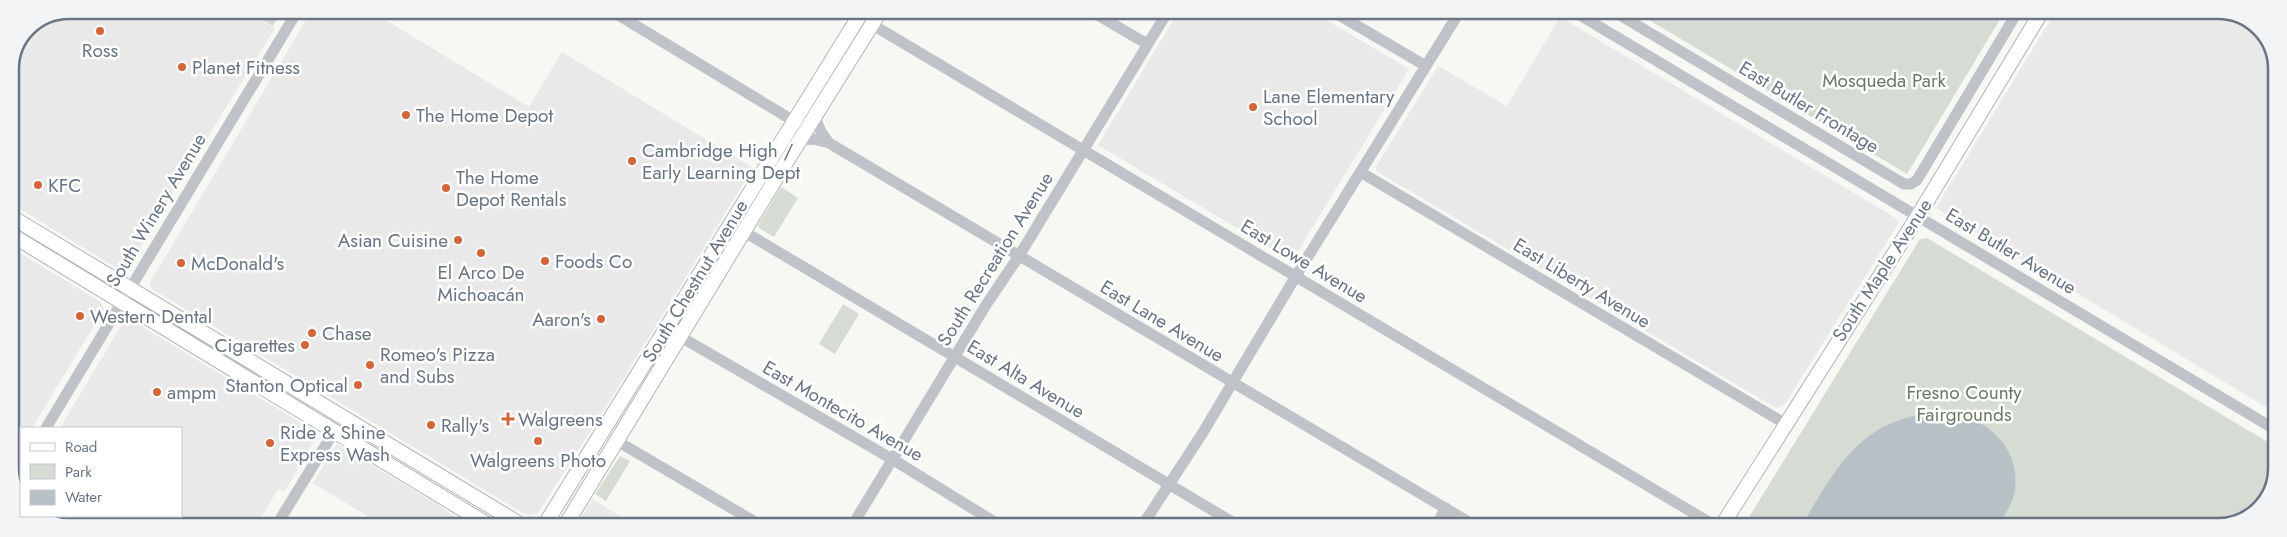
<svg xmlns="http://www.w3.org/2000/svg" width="2287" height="537" viewBox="0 0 2287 537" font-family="Jost,sans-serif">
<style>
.built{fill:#e8e9e8}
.green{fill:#d6dbd4}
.water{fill:#b7c0c5}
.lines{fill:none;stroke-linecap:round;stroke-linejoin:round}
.major-casing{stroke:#b2b6ba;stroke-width:16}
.minor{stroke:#bfc2c6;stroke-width:11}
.major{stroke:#fff;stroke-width:14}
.poi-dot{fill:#d26639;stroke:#fff;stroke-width:2}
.labels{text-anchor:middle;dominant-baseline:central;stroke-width:5;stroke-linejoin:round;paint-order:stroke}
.poi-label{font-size:19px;fill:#697582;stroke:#fff;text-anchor:start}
.park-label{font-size:19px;fill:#6a7a67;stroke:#fff}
.street-label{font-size:19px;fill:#697582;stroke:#fff}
.rim{fill:none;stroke:#697582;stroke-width:2.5}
</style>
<rect width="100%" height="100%" fill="#f7f7f4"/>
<path class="built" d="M69,10H246L275,28L127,268L120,270L10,203V68L27,27Z
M312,10H369L529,107L562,52L753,168L612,397L538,513L529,515L521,512L152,289L150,284L152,279Z
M1179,11H1311L1409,69L1292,261L1098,145Z
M2056,11H2230L2263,30L2277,65L2276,413L1936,208Z
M1560,17L1896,218L1898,224L1784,405L1776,408L1376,171V167L1438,66L1507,106Z
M10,247L102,303L104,309L32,428H21V445L10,463Z
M131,320L316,432L317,436L284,492L278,489L256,526H57L40,516H181V428H60L124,321Z
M337,444L440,506L468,526H384L313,483Z
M592,499L637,526H576Z"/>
<path class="green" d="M246,10H282L273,26Z
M1634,11H2005L1907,174Z
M781,187L798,198L774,237L759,228L758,225Z
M1927,238L2276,447V480L2254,515L2219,527H1743L1920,239Z
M843,304L859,314L835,354L819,344Z
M620,456L630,461L606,501L595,494Z"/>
<path class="water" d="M1938,411C1948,413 1959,414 1968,417C1998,429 2019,455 2015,489C2014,502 2004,516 1997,527H1801C1825,487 1850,437 1897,421C1910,416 1924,414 1938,411Z"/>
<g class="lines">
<defs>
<path id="major" d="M10,216L523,526
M10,234L490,526
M544,526L863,10
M565,526L775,180L881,10
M1721,527L1918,216L2042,11"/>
</defs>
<use href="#major" class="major-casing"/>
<path class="minor" d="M610,10L807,129
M1091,11L1147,44
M1332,11L1426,66
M1573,11L2276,430
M1613,11L1904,184H1911L1917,180L2018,11
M873,25L1717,527
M815,117L821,132L829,143
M800,140L813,139L829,143L1477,527
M1362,173L1784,423
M743,231L1239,526
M667,329L892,459L1001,526
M46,428L298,10
M617,441L762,526
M13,482L21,469
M276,526L335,430
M852,526L986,305L1019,256L1168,11
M1142,526L1202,434L1296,276L1460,11
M1435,527L1446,508"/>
<use href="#major" class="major"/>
</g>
<g class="poi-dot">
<circle cx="100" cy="31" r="5"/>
<circle cx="182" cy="67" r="5"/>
<circle cx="1253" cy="107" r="5"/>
<circle cx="406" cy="115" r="5"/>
<circle cx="632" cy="161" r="5"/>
<circle cx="38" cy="185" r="5"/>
<circle cx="446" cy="188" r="5"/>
<circle cx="458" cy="240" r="5"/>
<circle cx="481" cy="253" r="5"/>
<circle cx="545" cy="261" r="5"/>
<circle cx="181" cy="263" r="5"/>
<circle cx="80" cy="316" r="5"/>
<circle cx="601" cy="319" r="5"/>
<circle cx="312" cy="333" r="5"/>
<circle cx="305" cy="345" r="5"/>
<circle cx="370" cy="365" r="5"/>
<circle cx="358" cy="385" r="5"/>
<circle cx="157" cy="392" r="5"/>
<path d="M505.5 411.5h5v5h5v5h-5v5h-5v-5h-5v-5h5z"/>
<circle cx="431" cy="425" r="5"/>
<circle cx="538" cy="441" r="5"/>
<circle cx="270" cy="443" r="5"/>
</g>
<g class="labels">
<g class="poi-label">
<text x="100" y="50" text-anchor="middle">Ross</text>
<text x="192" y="67">Planet Fitness</text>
<text x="1263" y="96">Lane Elementary<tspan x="1263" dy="22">School</tspan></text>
<text x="416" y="115">The Home Depot</text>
<text x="642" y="150">Cambridge High /<tspan x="642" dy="22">Early Learning Dept</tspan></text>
<text x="456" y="177">The Home<tspan x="456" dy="22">Depot Rentals</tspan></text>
<text x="48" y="185">KFC</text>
<text x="448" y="240" text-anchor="end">Asian Cuisine</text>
<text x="555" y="261">Foods Co</text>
<text x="191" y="263">McDonald's</text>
<text x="481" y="272" text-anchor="middle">El Arco De<tspan x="481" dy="22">Michoacán</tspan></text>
<text x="90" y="316">Western Dental</text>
<text x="591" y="319" text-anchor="end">Aaron's</text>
<text x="322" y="333">Chase</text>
<text x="295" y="345" text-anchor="end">Cigarettes</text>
<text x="380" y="354">Romeo's Pizza<tspan x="380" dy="22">and Subs</tspan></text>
<text x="348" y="385" text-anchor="end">Stanton Optical</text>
<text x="167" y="392">ampm</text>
<text x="518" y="419">Walgreens</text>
<text x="441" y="425">Rally's</text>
<text x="280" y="432">Ride &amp; Shine<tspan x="280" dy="22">Express Wash</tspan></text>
<text x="538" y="460" text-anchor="middle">Walgreens Photo</text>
</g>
<g class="park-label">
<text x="1884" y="80">Mosqueda Park</text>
<text x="1964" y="392">Fresno County<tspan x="1964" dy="22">Fairgrounds</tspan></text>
</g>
<g class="street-label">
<text transform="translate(1809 107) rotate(31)">East Butler Frontage</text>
<text transform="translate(156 210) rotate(-59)">South Winery Avenue</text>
<text transform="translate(2011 251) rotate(31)">East Butler Avenue</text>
<text transform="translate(995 259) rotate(-58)">South Recreation Avenue</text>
<text transform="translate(1304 261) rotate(31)">East Lowe Avenue</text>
<text transform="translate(1882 270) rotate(-57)">South Maple Avenue</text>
<text transform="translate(695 281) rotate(-59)">South Chestnut Avenue</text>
<text transform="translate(1582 283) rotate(31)">East Liberty Avenue</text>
<text transform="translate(1162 321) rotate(31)">East Lane Avenue</text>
<text transform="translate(1026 379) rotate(31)">East Alta Avenue</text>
<text transform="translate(843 411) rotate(30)">East Montecito Avenue</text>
</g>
</g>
<path d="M0 0H2287V537H0ZM69 19H2218A50 50 0 0 1 2268 69V468A50 50 0 0 1 2218 518H69A50 50 0 0 1 19 468V69A50 50 0 0 1 69 19Z" fill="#f3f4f5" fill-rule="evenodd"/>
<path class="rim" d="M69 19H2218A50 50 0 0 1 2268 69V468A50 50 0 0 1 2218 518H69A50 50 0 0 1 19 468V69A50 50 0 0 1 69 19Z"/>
<rect x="20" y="427" width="162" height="90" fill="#ffffff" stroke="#c3c8cd"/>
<rect x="30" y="443" width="25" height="8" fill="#ffffff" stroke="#c3c8cd"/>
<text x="65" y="452" font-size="15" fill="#697582">Road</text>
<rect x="30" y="464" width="25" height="15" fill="#d6dbd4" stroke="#c3c8cd"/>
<text x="65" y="477" font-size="15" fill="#697582">Park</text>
<rect x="30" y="490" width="25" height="15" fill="#b7c0c5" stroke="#c3c8cd"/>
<text x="65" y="502" font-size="15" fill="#697582">Water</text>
</svg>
